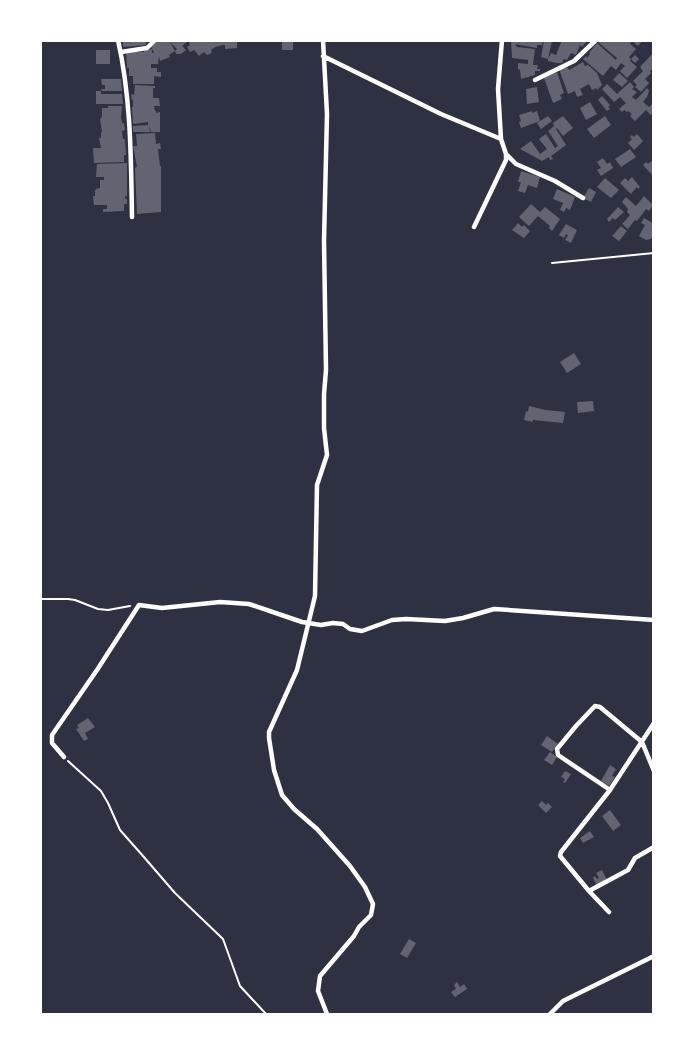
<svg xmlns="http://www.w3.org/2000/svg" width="694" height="1055" viewBox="0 0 694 1055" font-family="Poppins,sans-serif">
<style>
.building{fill:#626471}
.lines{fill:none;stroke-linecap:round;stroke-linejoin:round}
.path{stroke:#fff;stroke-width:2}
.minor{stroke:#fff;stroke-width:4.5}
</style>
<rect width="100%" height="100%" fill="#2d3142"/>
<path class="building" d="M123,40H146V45L123,47Z
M156,40H185L187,42L182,46L186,50L181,54H176L175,51L177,49L170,42L175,51L169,55L170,57L160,61L159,56L158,64H151V68H157V72H161V77L154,76V84H133V76H129V68H127L126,52H144V50L152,49V53H154L150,45L156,42Z
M191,40H237V48L225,49V45H223L215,47L211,50L212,52L210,54L207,55L204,52L199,56L194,50L190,52L187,47L190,45L189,43Z
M511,40H543L542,45H537V48L515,44L517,47L535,49L533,65H538L537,69H540V71H535V75L521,79L520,70L518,69V63L528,64V60L512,58Z
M544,40L552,41L548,59L551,53L556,55L562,40H588L582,47L580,45L576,55L571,53L567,60L564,59L562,63H556L548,61V59L541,57Z
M599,40H643L638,46L632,41L630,44L636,49L629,57L631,59L635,55L639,59L635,63L631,59L630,61L637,67L627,78L620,71L625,66L621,63L616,70L611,66L603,76L583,59L586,56L587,58L590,54L589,53L597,43L616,60L617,58L598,42Z
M282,42H293V50H282Z
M96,50H110V64H96Z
M654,52V67L650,71L651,73L645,79L649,83L641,92L635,87L637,85L633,81L643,71L640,67Z
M583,62L585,66L588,65L597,73L602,85L597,90L596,88L592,90L589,84L580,89L583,95L577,97L575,91L568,94L559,69L567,67L569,70Z
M557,72L564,93L560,95L562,99L553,103L544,78Z
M619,73L628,81L622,87L613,80Z
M101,79H121L122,91H102L101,89H105V85H102Z
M630,82L634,87L632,89L637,92L632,97L636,100L647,88L649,91L647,97L643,102L649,107L654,102V111L651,115L646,110L635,121L630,116L632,114L628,111L627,112L624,110L622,112L619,109L626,103L620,97L614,102L602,89L607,84L617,94Z
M135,85L155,86V88H153V98H159L160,106H154L155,111H156V113L160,112V132H151L149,125L150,132H133V126L148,125V122L133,124L132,107H133V100H132L131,94L134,95Z
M537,87L539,102L527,104L526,89Z
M96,91H101V94H122L123,104H96Z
M602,96L610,105L608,107L610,109L607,111L598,100Z
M590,102L597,114L586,120L580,108Z
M108,106H122L121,118L122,123H124L125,130L122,131L123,139H125L126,155H124V162L94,163L93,148H101L99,138H101V132H102L100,119L102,117V108H108Z
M532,111V113L537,111L540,121L521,128L519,122L521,121L519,115Z
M548,116L552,121L541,129L537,123Z
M563,116L573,128L563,136L557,128L556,129L566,145L551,156L553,159L550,160L549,157L542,161L520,149L531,141L540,154L547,149L539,139L546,134L555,148L558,146L548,131L554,126L553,123Z
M605,116L611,125L594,138L587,129Z
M155,133L156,144L160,143L161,149H158L160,166H161V212L137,214L135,168L137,167L133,146H137L136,134Z
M637,134L643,141L634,150L628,143L632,139L630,137L632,135L634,137Z
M630,149L636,157L621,167L615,159Z
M603,158L607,164L610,162L613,168L601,176L597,170L601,168L597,162Z
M654,159V177L643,165L646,162L648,164Z
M127,163V196H125V199H127V204H124V211L103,212V209H107V205H94L93,196H95V191L96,189L100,188V180H104V177H96L97,164Z
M521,171L540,177L537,188L528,185L525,193L518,191L521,182H518Z
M632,177L640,187L638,189L637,187L631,194L620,183L625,178L628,181Z
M605,178L619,190L611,198L597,187Z
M589,188L596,192L591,202L583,198Z
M557,189L575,197L570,210L566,208L564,212L560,210L563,203L553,199Z
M644,196L653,205L649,211L646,209L637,221L635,220L628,229L622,224L630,215L627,212L628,209L622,202L626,197L636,206Z
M531,204L540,212L545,207L560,219L552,231L549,228L550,226L538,216L529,226L519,217Z
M618,207L624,212L615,220L613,218L609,222L607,219Z
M644,218L654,224V234L651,239L646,240L639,236L645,225L641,223Z
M518,223L522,227L524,225L530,231L524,238L512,230Z
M566,224L577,230L571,243L565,240L568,235L566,234L564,238L559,235Z
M621,226L627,231L619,241L612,236Z
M574,353L581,364L567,373L560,362Z
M593,401L594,411L578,413L577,402Z
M529,406L546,410L565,412L563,423L533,420V422L524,420L526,411L528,412Z
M88,718L95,727L85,733L88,739L84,741L76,729L79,728L77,725Z
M547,736L558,744L552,752L541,745Z
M550,752L557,757L552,765L544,760Z
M610,765L616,769L612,776L615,777L609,786L601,781Z
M565,771L571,774L565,783L563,782L565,779L561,777Z
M542,801L546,805L548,803L552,807L546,813L538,805Z
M610,810L621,825L613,831L602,816Z
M590,831L594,837L583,843L580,838Z
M602,870L607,880L597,886L593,878L595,876L597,879L599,878L596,873Z
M409,939L416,943L407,958L400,954Z
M457,982L460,987L464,984L467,989L455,997L451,992L456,989L454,985Z"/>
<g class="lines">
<path class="path" d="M552,263L654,253
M40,599H68L75,600L98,609L108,610L130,606
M68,761L101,791L108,803L120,830L143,856L175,893L223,939L240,986L266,1014"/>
<path class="minor" d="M118,40C131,98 131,158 132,217
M323,40L327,114L324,241L326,370L324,394V428L327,455L317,485L315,596L297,670L269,732V738L274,770L282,795L294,809L317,829L350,866L365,887L373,904L371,915L359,927L354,936L320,976L318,991L327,1014
M121,52L147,48L155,40
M323,56L441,114L501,139
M535,80L574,61L596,40
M506,154L516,164L555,181L583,198
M474,227L506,160V154L501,139L498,89L502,40
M654,723L610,790L561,852L560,856L589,891L628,870L635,858L654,847
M64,757L52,743V735L97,670L139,605L162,608L220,602L249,604L302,622L321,625L333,623L343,624L350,629L362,631L392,620L406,619L445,621L463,618L494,609L654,620
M610,790L558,755L557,749L576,726L595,706L600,707L642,742L654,771
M589,891L609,912
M550,1014L563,1001L654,956"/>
</g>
<rect width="694" height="1055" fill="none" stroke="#ffffff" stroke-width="84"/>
</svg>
